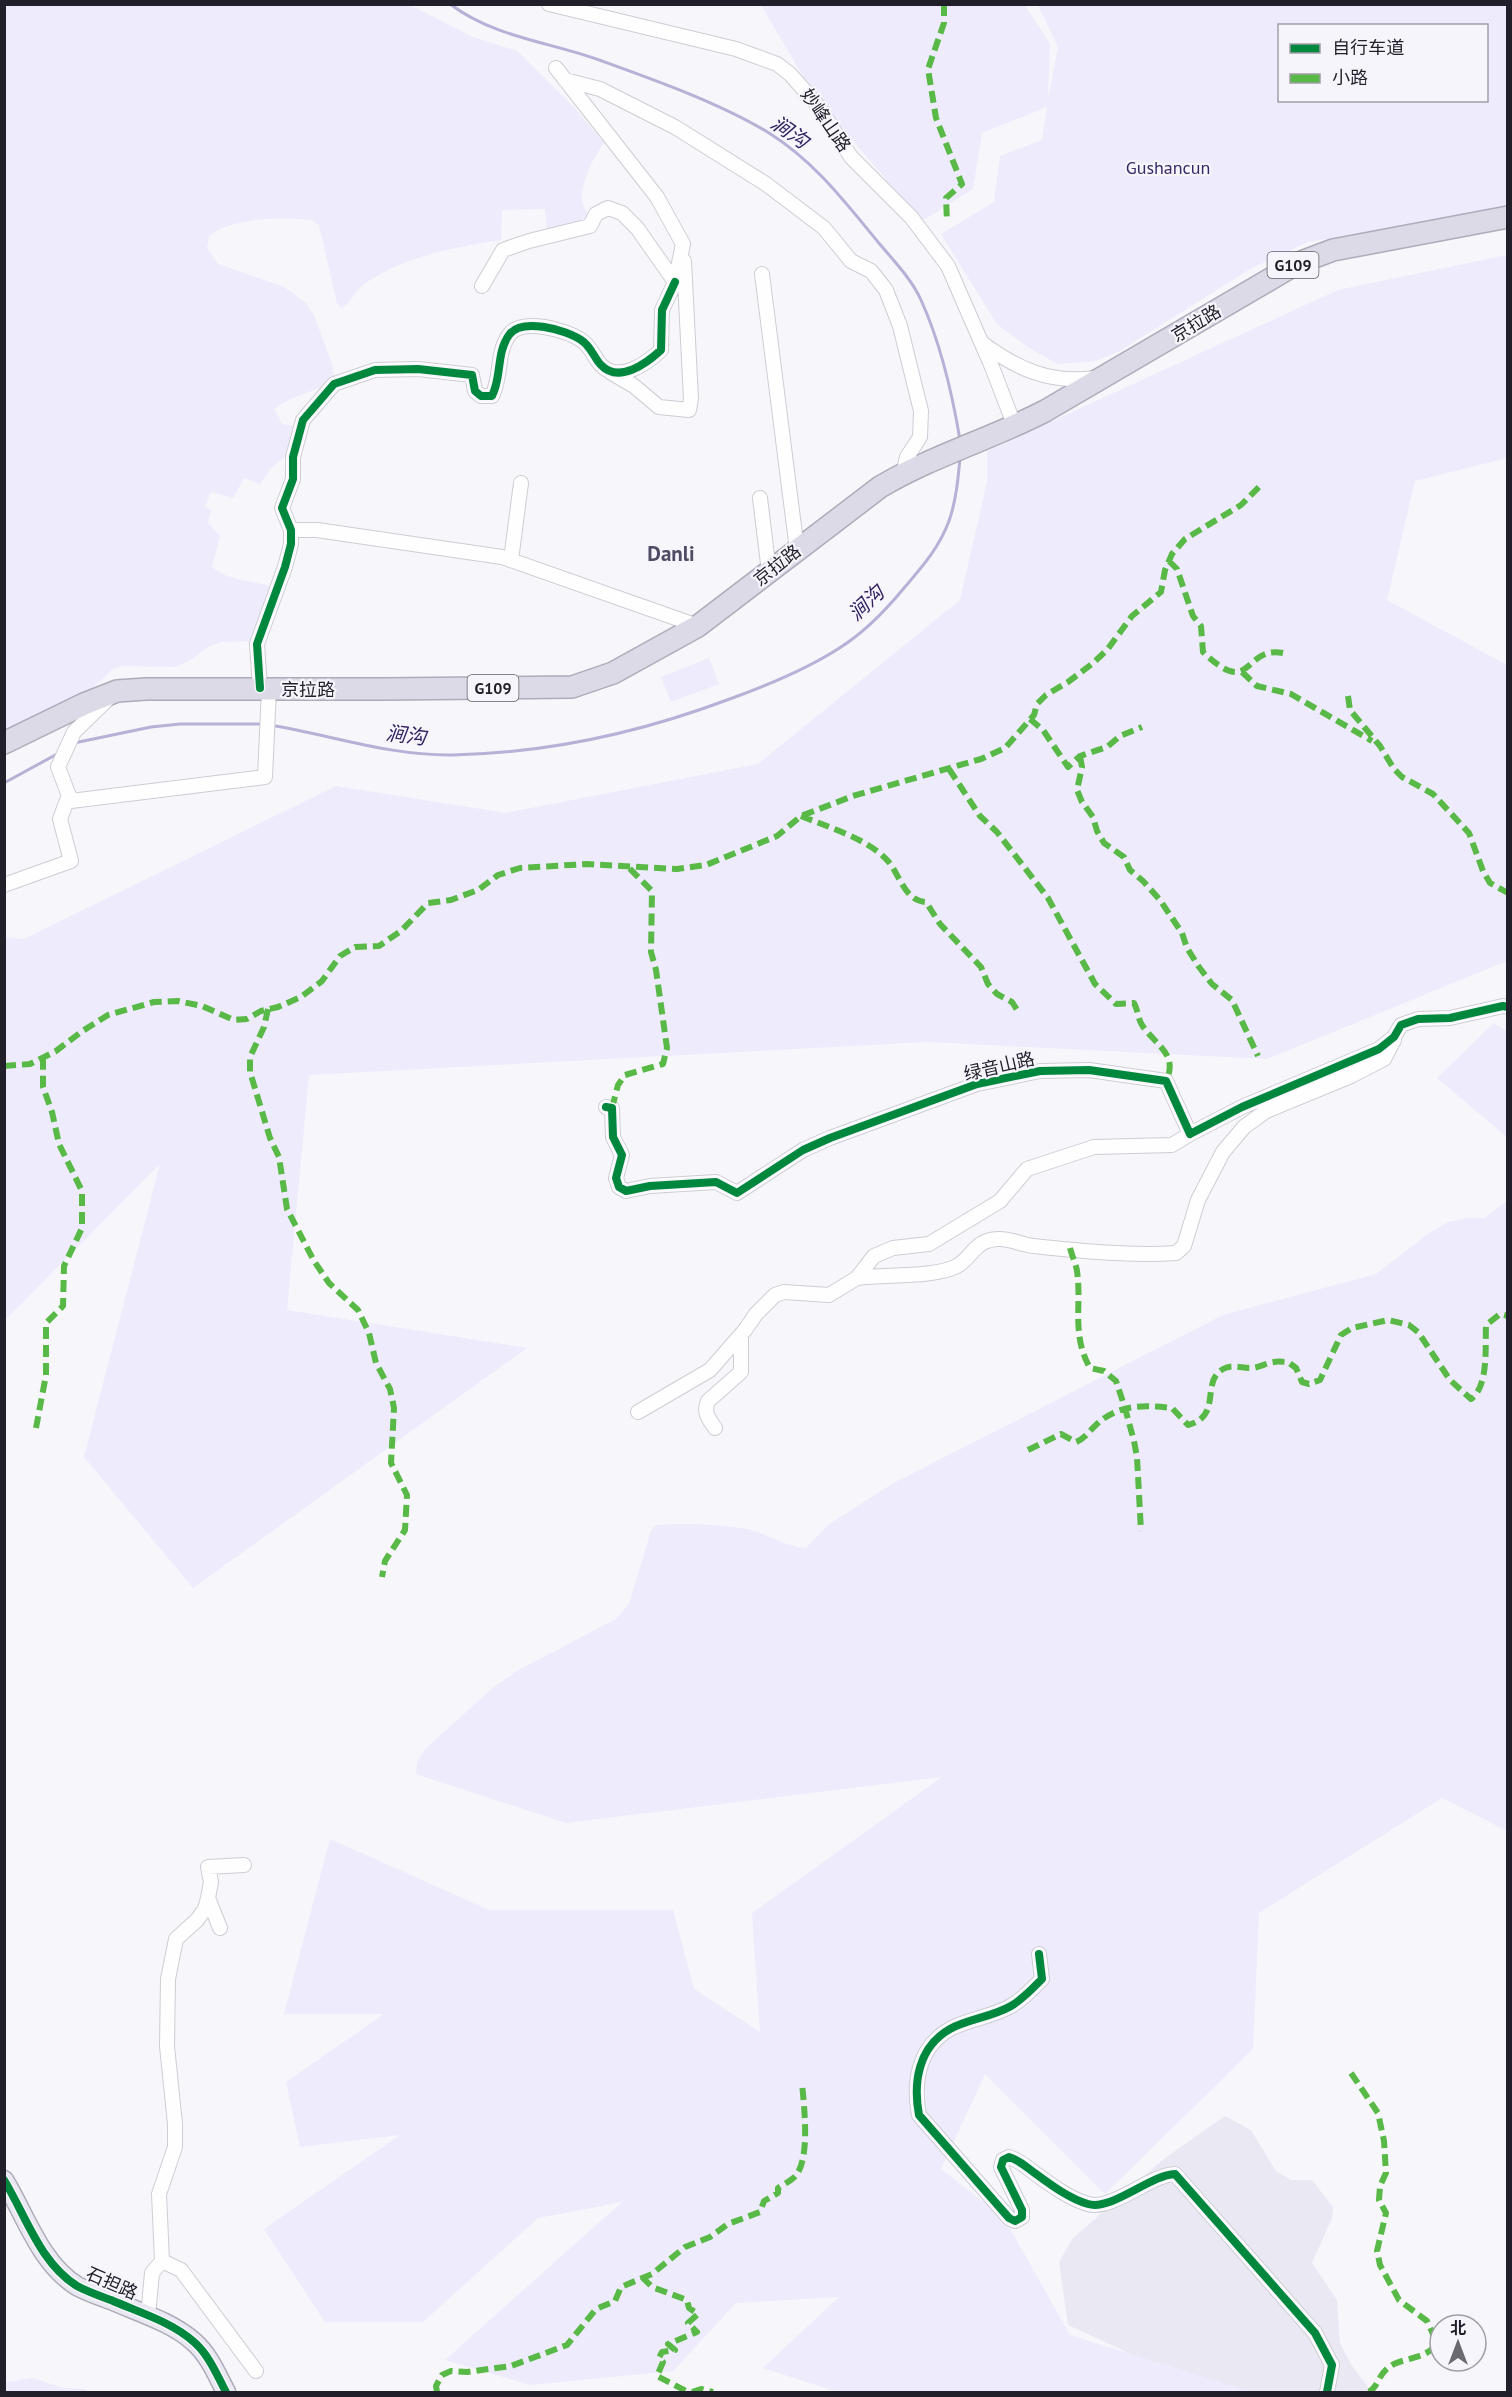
<svg xmlns="http://www.w3.org/2000/svg" width="1512" height="2397" viewBox="0 0 1512 2397" font-family="'PT Sans','Noto Sans SC',sans-serif">
<style>
.built{fill:#eae9f3}
.green{fill:#edebfc;fill-rule:evenodd}
.lines{fill:none;stroke-linecap:round;stroke-linejoin:round}
.stream{stroke:#b6b1d6;stroke-width:3}
.minor-casing{stroke:#cecdd4;stroke-width:16}
.major-casing{stroke:#aeabba;stroke-width:21}
.highway-casing{stroke:#aeabba;stroke-width:24}
.minor{stroke:#fefefe;stroke-width:14}
.major{stroke:#eae8f1;stroke-width:18}
.highway{stroke:#dcdae6;stroke-width:21}
.quiet{stroke:#58b947;stroke-width:6;stroke-dasharray:12 6;stroke-linecap:butt}
.cycleway-casing{stroke:#f6f5fb;stroke-width:11}
.cycleway{stroke:#00873e;stroke-width:8}
.labels{text-anchor:middle;dominant-baseline:central;stroke-width:4.5;stroke-linejoin:round;paint-order:stroke}
.shield{fill:#f6f5fb;stroke:#605f69;stroke-width:1.5}
.shield-label{font-size:16px;font-weight:bold;fill:#201f2a}
.street-label{font-size:18px;fill:#201f2a;stroke:#f6f5fb}
.park-label{font-size:18px;fill:#362865;stroke:#f6f5fb}
.water-label{font-size:20px;font-style:italic;fill:#322260;stroke:#f6f5fb}
.quarter-label{font-size:21px;font-weight:bold;fill:#4e4b63;stroke:#f6f5fb}
</style>
<rect width="100%" height="100%" fill="#f7f6fa"/>
<path class="built" d="M1225,2116L1251,2130L1276,2171L1291,2180H1312L1333,2207L1332,2218L1312,2263L1337,2300L1340,2343L1352,2366L1372,2392H1213L1068,2325L1059,2262L1073,2238L1165,2158Z"/>
<path class="green" d="M5,5H410L473,37L517,51L573,106L604,143C594,157 583,177 582,195C581,204 587,213 591,221L547,232L545,209L502,210L501,240C452,248 409,255 367,282C356,288 352,303 341,308L337,303L319,225L311,220C281,217 233,217 209,236L207,248L218,264L284,287L305,302L314,315L333,367L334,377L330,384L290,399L274,409L282,424L304,428L289,453L271,468L260,484L244,478L233,498L211,492L205,506L211,511L208,523L220,536L212,567C229,582 254,580 274,588L253,641L221,642L208,647L191,660L176,667L122,666L113,669L84,696L5,735Z
M761,5H1025L1050,44L1048,99L1058,47L1038,5H1507V205L1444,220L1308,242L1250,269L1120,351L1096,361L1058,364L1029,348L997,324L941,234L994,202L1000,156L1042,140L1047,107L982,133L973,189L922,221L846,133L803,76ZM1280,26H1486V100H1280Z
M1507,255V458L1415,481L1387,600L1507,665V961L1267,1059L927,1042L309,1075L287,1310L527,1348L193,1588L84,1457L160,1164L5,1320V937L24,939L336,786L506,813L758,764L960,600L987,482V451L1338,290Z
M709,658L719,684L671,702L661,677Z
M1494,1023L1507,1031V1137L1437,1078Z
M1507,1201V1831L1442,1798L1259,1913L1253,2049L1105,2194L985,2074L941,2169L1004,2218L1070,2335L1252,2392H838L763,2368L839,2297L736,2303L673,2371L530,2385L445,2360L622,2202L538,2218L423,2322H325L264,2229L400,2135L300,2147L286,2082L384,2014H284L330,1839L489,1910H673L694,1989L760,2032L752,1913L942,1777L566,1823L416,1774L417,1762L425,1749L494,1687L517,1671L616,1619L629,1604L651,1531L656,1525C686,1523 717,1524 747,1529C767,1533 785,1547 806,1548L828,1525L892,1484L1223,1315L1376,1274L1428,1234L1448,1222L1467,1218H1484Z
M33,2378L63,2388L85,2389L88,2392H5L6,2382Z"/>
<g class="lines">
<path class="stream" d="M450,4C495,38 551,42 602,61C655,80 722,104 769,133C814,161 845,202 878,242C893,260 911,278 921,300C941,344 952,392 960,440
M270,725C331,735 390,756 453,755C547,753 639,733 727,700C766,686 806,670 841,647C866,631 886,610 904,588C922,567 939,548 949,521C956,501 958,480 960,458
M74,743L151,727L180,724H264
M4,783L59,753"/>
<defs>
<path id="minor" d="M549,4L736,49L777,64L790,74L819,107L851,157L911,217L948,266L992,367L1015,427
M565,80L600,89L675,127L766,184L824,228L851,261L871,271L886,290L900,326L921,411L920,437L907,457L903,474
M762,274L797,550
M482,286L503,250L529,241L590,226L596,214L608,208L622,213L637,228L675,282L683,244L657,197L556,68
M982,343C1017,369 1050,384 1095,378
M610,372L634,386L659,407L689,410L691,399L684,261
M760,498L769,572
M291,530H317L502,557L698,626
M511,560L521,483
M260,688L257,644L285,567L291,544V530L282,508L293,479V457L303,420L334,384L375,370L418,369L472,375L475,391L481,396H492C502,377 496,353 509,335C521,317 567,330 581,340C591,346 594,358 601,365C619,384 647,363 661,350L662,310L675,282
M109,698L74,732L58,767L71,801L265,777L269,689
M4,885L71,861L60,819L69,795
M606,1107L612,1108L613,1137L622,1155L616,1178L619,1187L626,1191L650,1186L716,1182L737,1193L803,1150L830,1138L977,1084L1040,1071L1089,1070L1166,1081L1190,1134L1242,1107L1379,1049L1394,1037L1401,1025L1418,1019L1450,1018L1503,1006L1508,1007
M857,1278C884,1274 934,1278 957,1266C972,1258 974,1240 998,1239C1009,1238 1022,1245 1034,1246C1080,1251 1130,1256 1176,1253L1184,1246L1198,1200L1223,1152L1244,1127L1266,1111L1351,1076L1384,1059L1394,1040
M638,1412L710,1370L745,1330L756,1314L775,1295L784,1292L829,1295L857,1278L874,1256L893,1248L929,1244L1000,1201L1027,1169L1094,1147L1172,1145L1190,1134
M715,1428C709,1419 703,1413 708,1401L741,1372V1335
M208,1898L211,1882L208,1867L244,1865
M1039,1954L1042,1979C1032,1989 1023,1999 1011,2006C992,2017 968,2019 950,2029C918,2047 913,2083 919,2115L1009,2218L1015,2221L1022,2217V2210L1001,2167L1003,2160L1009,2157C1021,2161 1026,2167 1036,2174C1051,2185 1070,2199 1088,2204C1112,2211 1150,2175 1175,2174L1315,2333L1332,2365L1327,2392
M162,2261L181,2270L256,2371
M148,2316L152,2273L162,2261L159,2194L175,2147V2124L167,2046L168,1979L176,1939L197,1920L205,1909L208,1898L220,1928"/>
<path id="major" d="M4,2180C26,2216 40,2263 77,2286C88,2292 100,2296 111,2300C138,2312 172,2322 194,2342C209,2355 217,2375 226,2392"/>
<path id="highway" d="M4,743L84,704L117,691L146,689H383L572,687L613,673L698,626L880,487C932,456 991,439 1045,411L1296,264L1333,250L1508,217"/>
</defs>
<use href="#minor" class="minor-casing"/>
<use href="#major" class="major-casing"/>
<use href="#highway" class="highway-casing"/>
<use href="#minor" class="minor"/>
<use href="#major" class="major"/>
<use href="#highway" class="highway"/>
<path class="quiet" d="M944,4V23L928,69L936,118L962,184L946,198L947,222
M1169,561L1177,569L1193,616L1201,626L1203,652C1253,700 1243,645 1283,653
M1242,672L1257,686L1291,694L1372,741
M1348,696L1350,710L1380,746L1394,769L1402,777L1433,794L1469,833L1483,871L1490,883L1508,893
M1030,719L1043,730L1068,767L1080,756L1107,747L1120,736L1142,727
M1080,756L1082,767L1077,790L1082,802L1093,817L1097,831L1104,843L1124,857L1130,870L1143,881L1160,900L1182,933L1187,948L1199,967L1212,984L1232,1000L1258,1056
M949,769L980,816L997,832L1048,898L1095,984L1116,1004L1134,1003C1138,1010 1138,1019 1142,1025C1155,1045 1179,1054 1166,1081
M801,816C828,827 868,839 887,860C900,874 904,901 926,902L940,924L981,967L988,984L997,994L1012,1002L1019,1013
M268,1009L264,1027L250,1057V1072L270,1138L279,1157L287,1209L314,1261L329,1283L358,1310L369,1333L376,1363L390,1389L394,1408L391,1463L407,1495L405,1530L385,1561L382,1577
M4,1066L30,1064L56,1051L81,1032L108,1015L154,1002L178,1001L202,1006L234,1020L247,1019L261,1011L278,1007L301,997L322,981L340,956L355,947L379,946L401,931L428,903L451,900L478,890L498,875L520,868L587,864L677,869L706,865L777,836L801,816L853,796L981,759L1005,748L1034,715L1037,704L1046,695L1068,682L1092,664L1107,650L1132,616L1161,592L1165,570L1172,554L1185,539L1241,505L1261,485
M612,1108L618,1085L625,1075L663,1064L667,1048L656,970L651,952L652,891L628,867
M1070,1248C1072,1256 1076,1264 1077,1271C1082,1306 1071,1334 1090,1368L1104,1371L1116,1381L1125,1408L1134,1441L1137,1457L1141,1531
M36,1428L46,1375V1323L63,1306L64,1266L82,1228V1191L59,1144L52,1112L43,1087V1057
M1028,1450L1061,1434L1076,1442C1086,1438 1089,1431 1097,1424C1119,1404 1144,1405 1172,1408L1188,1425C1223,1416 1200,1382 1223,1369C1232,1364 1241,1368 1251,1368C1258,1368 1266,1363 1274,1362C1278,1361 1283,1362 1288,1362L1296,1368L1302,1382L1309,1384L1320,1380L1341,1335L1352,1328L1388,1320L1409,1325L1418,1332L1450,1380L1471,1399C1489,1386 1485,1346 1486,1325L1500,1314L1508,1316
M1351,2073L1378,2113L1384,2141L1386,2173L1380,2186L1379,2200L1386,2213L1377,2251L1380,2265L1399,2300L1427,2321L1433,2334L1434,2347C1424,2358 1407,2358 1394,2364C1377,2373 1380,2385 1369,2392
M642,2277L652,2287L687,2300L689,2308L698,2314L688,2323L697,2332L668,2344L675,2350L662,2352L659,2358L663,2362L657,2376L688,2392
M437,2392L436,2386L442,2375L451,2371L467,2372L511,2366L567,2345L596,2309L615,2301L621,2287L652,2274L685,2247L710,2237L728,2224L760,2212L764,2201L778,2193V2188C784,2184 793,2180 797,2174C810,2155 804,2106 802,2083
M692,2392L701,2389L713,2392"/>
<defs>
<path id="cycleway" d="M260,688L257,644L285,567L291,544V530L282,508L293,479V457L303,420L334,384L375,370L418,369L472,375L475,391L481,396H492C502,377 496,353 509,335C521,317 567,330 581,340C591,346 594,358 601,365C619,384 647,363 661,350L662,310L675,282
M606,1107L612,1108L613,1137L622,1155L616,1178L619,1187L626,1191L650,1186L716,1182L737,1193L803,1150L830,1138L977,1084L1040,1071L1089,1070L1166,1081L1190,1134L1242,1107L1379,1049L1394,1037L1401,1025L1418,1019L1450,1018L1503,1006L1508,1007
M1039,1954L1042,1979C1032,1989 1023,1999 1011,2006C992,2017 968,2019 950,2029C918,2047 913,2083 919,2115L1009,2218L1015,2221L1022,2217V2210L1001,2167L1003,2160L1009,2157C1021,2161 1026,2167 1036,2174C1051,2185 1070,2199 1088,2204C1112,2211 1150,2175 1175,2174L1315,2333L1332,2365L1327,2392
M4,2180C26,2216 40,2263 77,2286C88,2292 100,2296 111,2300C138,2312 172,2322 194,2342C209,2355 217,2375 226,2392"/>
</defs>
<use href="#cycleway" class="cycleway-casing"/>
<use href="#cycleway" class="cycleway"/>
</g>
<g class="labels">
<g class="shield">
<rect x="1267.5" y="252" width="51" height="26" rx="4.5"/>
<rect x="467.5" y="675" width="51" height="26" rx="4.5"/>
</g>
<g class="shield-label">
<text x="1293" y="265">G109</text>
<text x="493" y="688">G109</text>
</g>
<g class="street-label">
<text transform="translate(826 120) rotate(55)">妙峰山路</text>
<text transform="translate(1196 323) rotate(-31)">京拉路</text>
<text transform="translate(777 565) rotate(-38)">京拉路</text>
<text x="308" y="689">京拉路</text>
<text transform="translate(999 1066) rotate(-13)">绿音山路</text>
<text transform="translate(112 2283) rotate(24)">石担路</text>
</g>
<g class="park-label">
<text x="1168" y="167">Gushancun</text>
</g>
<g class="water-label">
<text transform="translate(790 132) rotate(35)">涧沟</text>
<text transform="translate(866 603) rotate(-43)">涧沟</text>
<text transform="translate(406 735) rotate(7)">涧沟</text>
</g>
<g class="quarter-label">
<text x="671" y="553">Danli</text>
</g>
</g>
<rect width="1512" height="2397" fill="none" stroke="#201f2a" stroke-width="12"/>
<rect x="1278" y="24" width="210" height="78" fill="#f6f5fb" stroke="#a09fa7" stroke-width="1.5"/>
<rect x="1290" y="44" width="30" height="9" fill="#00873e" stroke="#a09fa7" stroke-width="1.5"/>
<text x="1332" y="54" font-size="18" fill="#201f2a">自行车道</text>
<rect x="1290" y="74" width="30" height="9" fill="#58b947" stroke="#a09fa7" stroke-width="1.5"/>
<text x="1332" y="84" font-size="18" fill="#201f2a">小路</text>
<g transform="translate(1458 2343)"><circle r="28" fill="#f6f5fb" stroke="#a09fa7" stroke-width="1.5"/>
<path d="M0-4.5L10 22L0 15L-10 22Z" fill="#6b6a73"/>
<text y="-9" font-size="16" font-weight="bold" text-anchor="middle" fill="#201f2a">北</text>
</g>
</svg>
